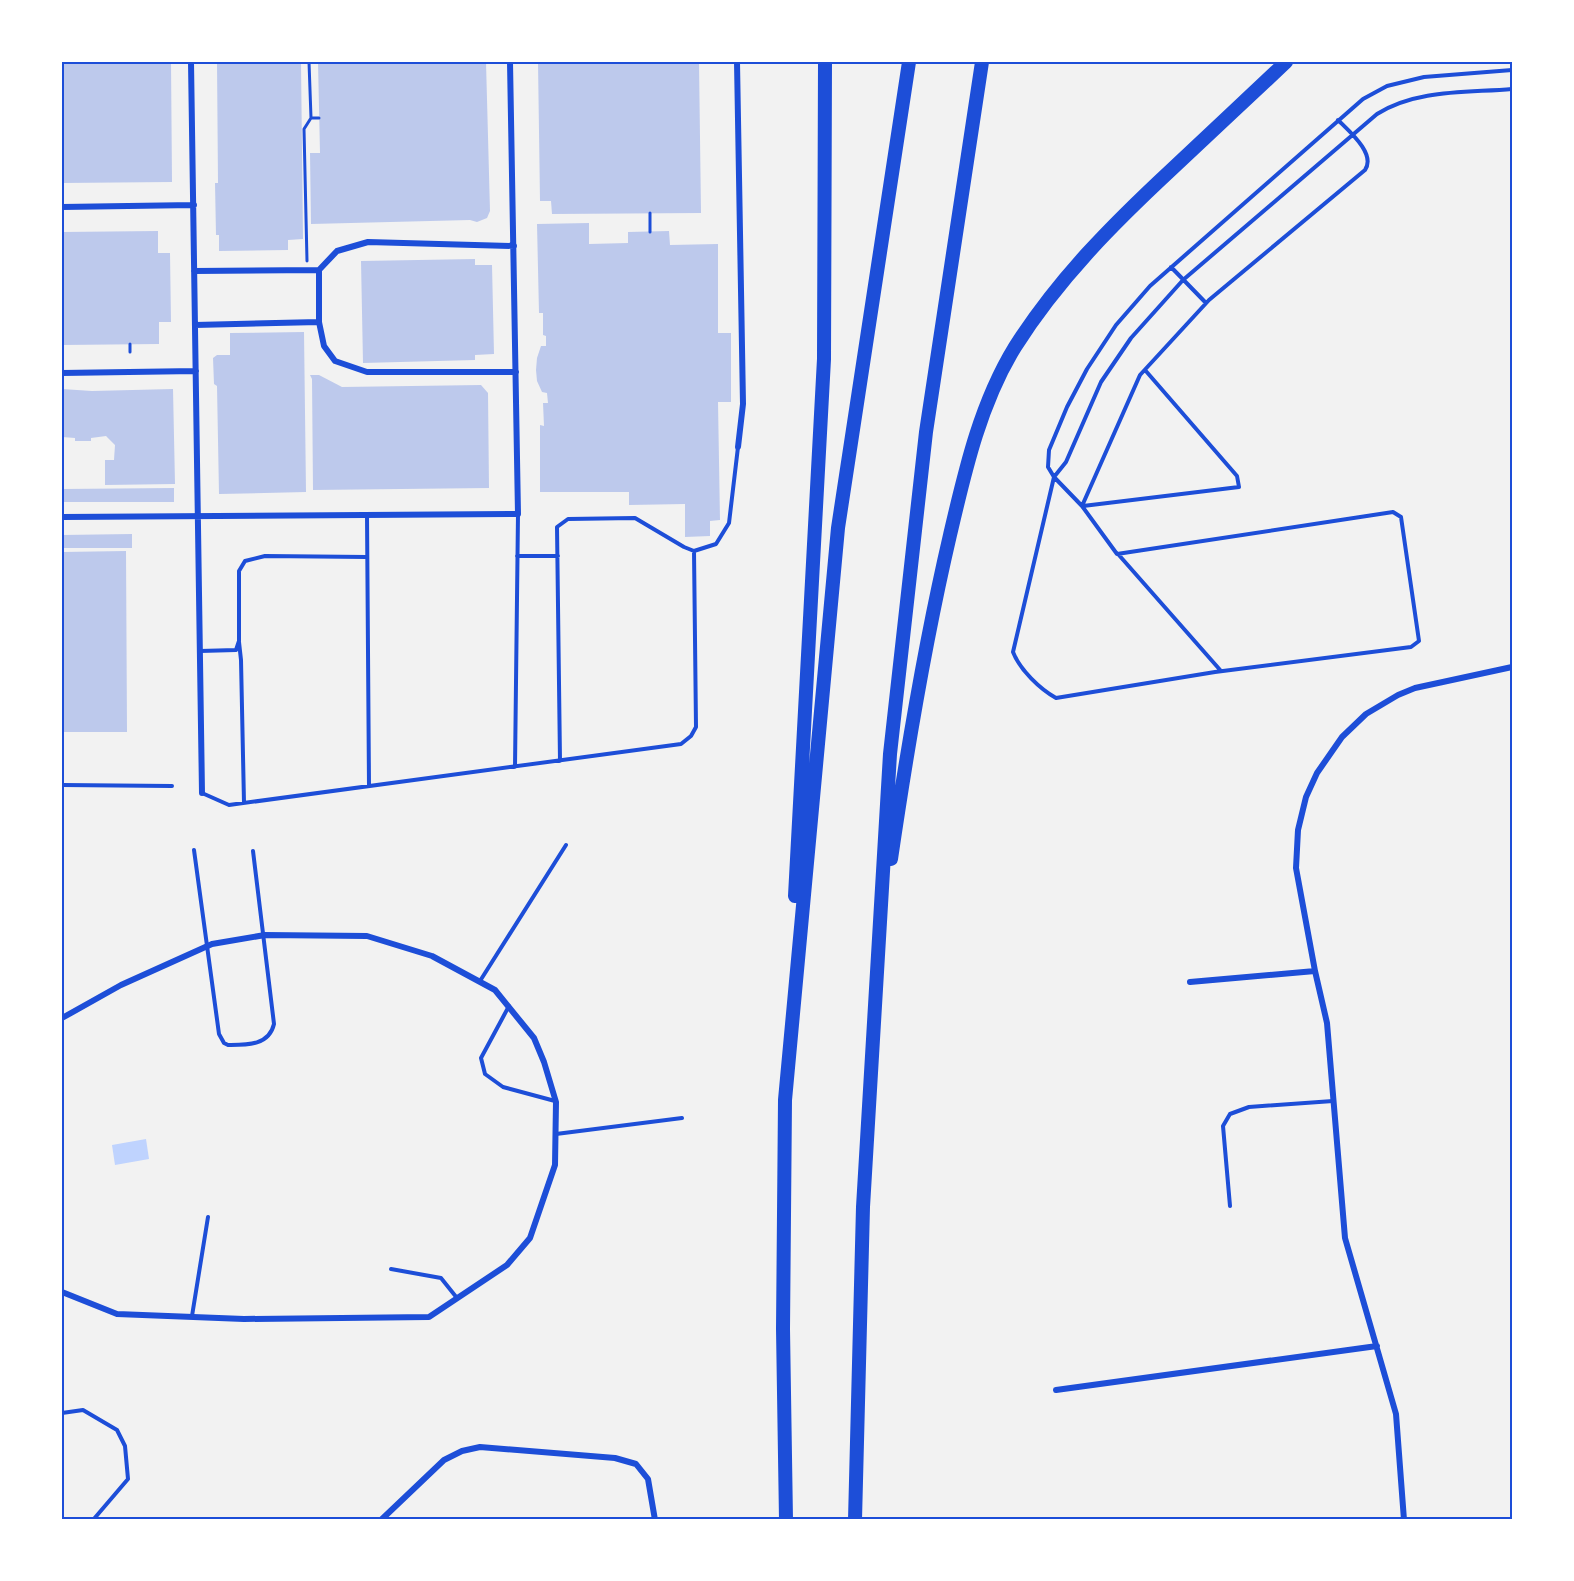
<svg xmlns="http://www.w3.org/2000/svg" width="1574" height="1581" viewBox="0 0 1574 1581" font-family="Commissioner,sans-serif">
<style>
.water{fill:#bfd3fe}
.building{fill:#bdc9ec}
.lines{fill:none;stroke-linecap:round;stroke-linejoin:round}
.path{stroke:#1d4ed8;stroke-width:3}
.service{stroke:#1d4ed8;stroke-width:4}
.minor{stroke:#1d4ed8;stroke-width:6}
.motorway{stroke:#1d4ed8;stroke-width:14}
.neatline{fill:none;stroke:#1d4ed8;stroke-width:2}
</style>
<rect width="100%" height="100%" fill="#f2f2f2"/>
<path class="water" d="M146,1139L149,1159L115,1165L112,1145Z"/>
<path class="building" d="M62,62H171L172,182L62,183Z
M217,62H301L303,239L288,240V250L219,251V235H216L215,183H218Z
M318,62H486L490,211L487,218L477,222L470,220L311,224L310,153H320Z
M538,62H699L701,213L552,214L551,201H540Z
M589,223V244L628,243V232L669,231L670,245L718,244V333H731V402H718L720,520L710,521V536L685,537V504L629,505V492H540V425L544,426L543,403H548L547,393L542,392L537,381L536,370L537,358L541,346H546V336L543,335V313H539L537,224Z
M158,231V253H170L171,322H159V344L62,345V232Z
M475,259V265H492L494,354L475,355V360L363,363L361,261Z
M304,332L306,492L219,494L217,386L214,384L213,358L217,355H230V333Z
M310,375H319L342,387L481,385L488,393L489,488L313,490L312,379Z
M62,389L92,391L173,389L175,484L105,485V460H114L115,445L106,436L91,438V441H75V438L62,437Z
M174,488V502H62V489Z
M132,534V548H62V535Z
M126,551L127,732H62V552Z"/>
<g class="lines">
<path class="path" d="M309,62L311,118H319
M650,213V232
M307,261L304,129L311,118
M130,344V352"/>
<path class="service" d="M1512,70L1424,77L1387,86L1363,99L1150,286L1116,325L1087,369L1067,407L1049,450L1048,467L1054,477L1082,506L1117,554L1393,512L1401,517L1419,641L1411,647L1215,672L1056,698C1040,689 1020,670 1013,652L1054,477L1066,462L1101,382L1131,338L1183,280L1377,114C1417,89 1467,93 1512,89
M1171,267L1206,303
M1082,506L1140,375L1209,300L1365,170C1376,154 1350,132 1338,120
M1083,506L1239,487L1237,476L1145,370
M367,515L369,786
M1118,554L1221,671
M517,556H558
M239,642L241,660L244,803
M200,651L236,650L239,641V571L245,561L265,556L367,557
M560,761L557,527L568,519L635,518L684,547L694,551
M515,767L518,514
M62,785L172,786
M202,793L229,805L681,744L691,736L696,727L694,551L716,544L729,523L738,447
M194,850L219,1034L224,1043L228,1045C246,1045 269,1046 274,1024L253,851
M480,981L566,845
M509,1006L481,1058L485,1074L503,1087L555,1101
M556,1134L682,1118
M1230,1206L1223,1126L1230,1114L1249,1107L1333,1101
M391,1269L441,1278L457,1298
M192,1316L208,1217
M62,1413L83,1410L117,1430L125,1446L128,1479L93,1520"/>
<path class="minor" d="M191,62L202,793
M737,62L743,404L738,447
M62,207L194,205
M514,246L368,242L337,251L319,270V322L324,346L335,361L367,372H516
M194,271L319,270
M195,325L319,322
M62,373L196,371
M62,517L518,514L510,62
M1190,982L1315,971
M62,1018L121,985L212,944L265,935L367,936L432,956L495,990L534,1038L544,1062L556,1102L555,1165L530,1238L507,1265L429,1317L244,1319L117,1314L62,1292
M1056,1390L1377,1346
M381,1520L444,1460L462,1451L480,1447L615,1458L636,1464L648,1479L655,1520
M1404,1520L1396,1414L1345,1238L1327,1023L1315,971L1296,868L1298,830L1306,797L1317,773L1342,737L1366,714L1398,695L1415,688L1512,667"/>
<path class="motorway" d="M891,859C907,750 925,642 950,535C965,471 980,404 1015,347C1058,279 1113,224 1171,170C1209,134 1248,98 1286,62
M795,896L824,359L825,62
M786,1520L783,1329L785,1100L838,528L909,62
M855,1520L863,1207L890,754L926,432L982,62"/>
</g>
<rect width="1574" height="1581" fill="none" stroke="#ffffff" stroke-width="126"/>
<rect x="63" y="63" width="1448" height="1455" class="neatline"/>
</svg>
